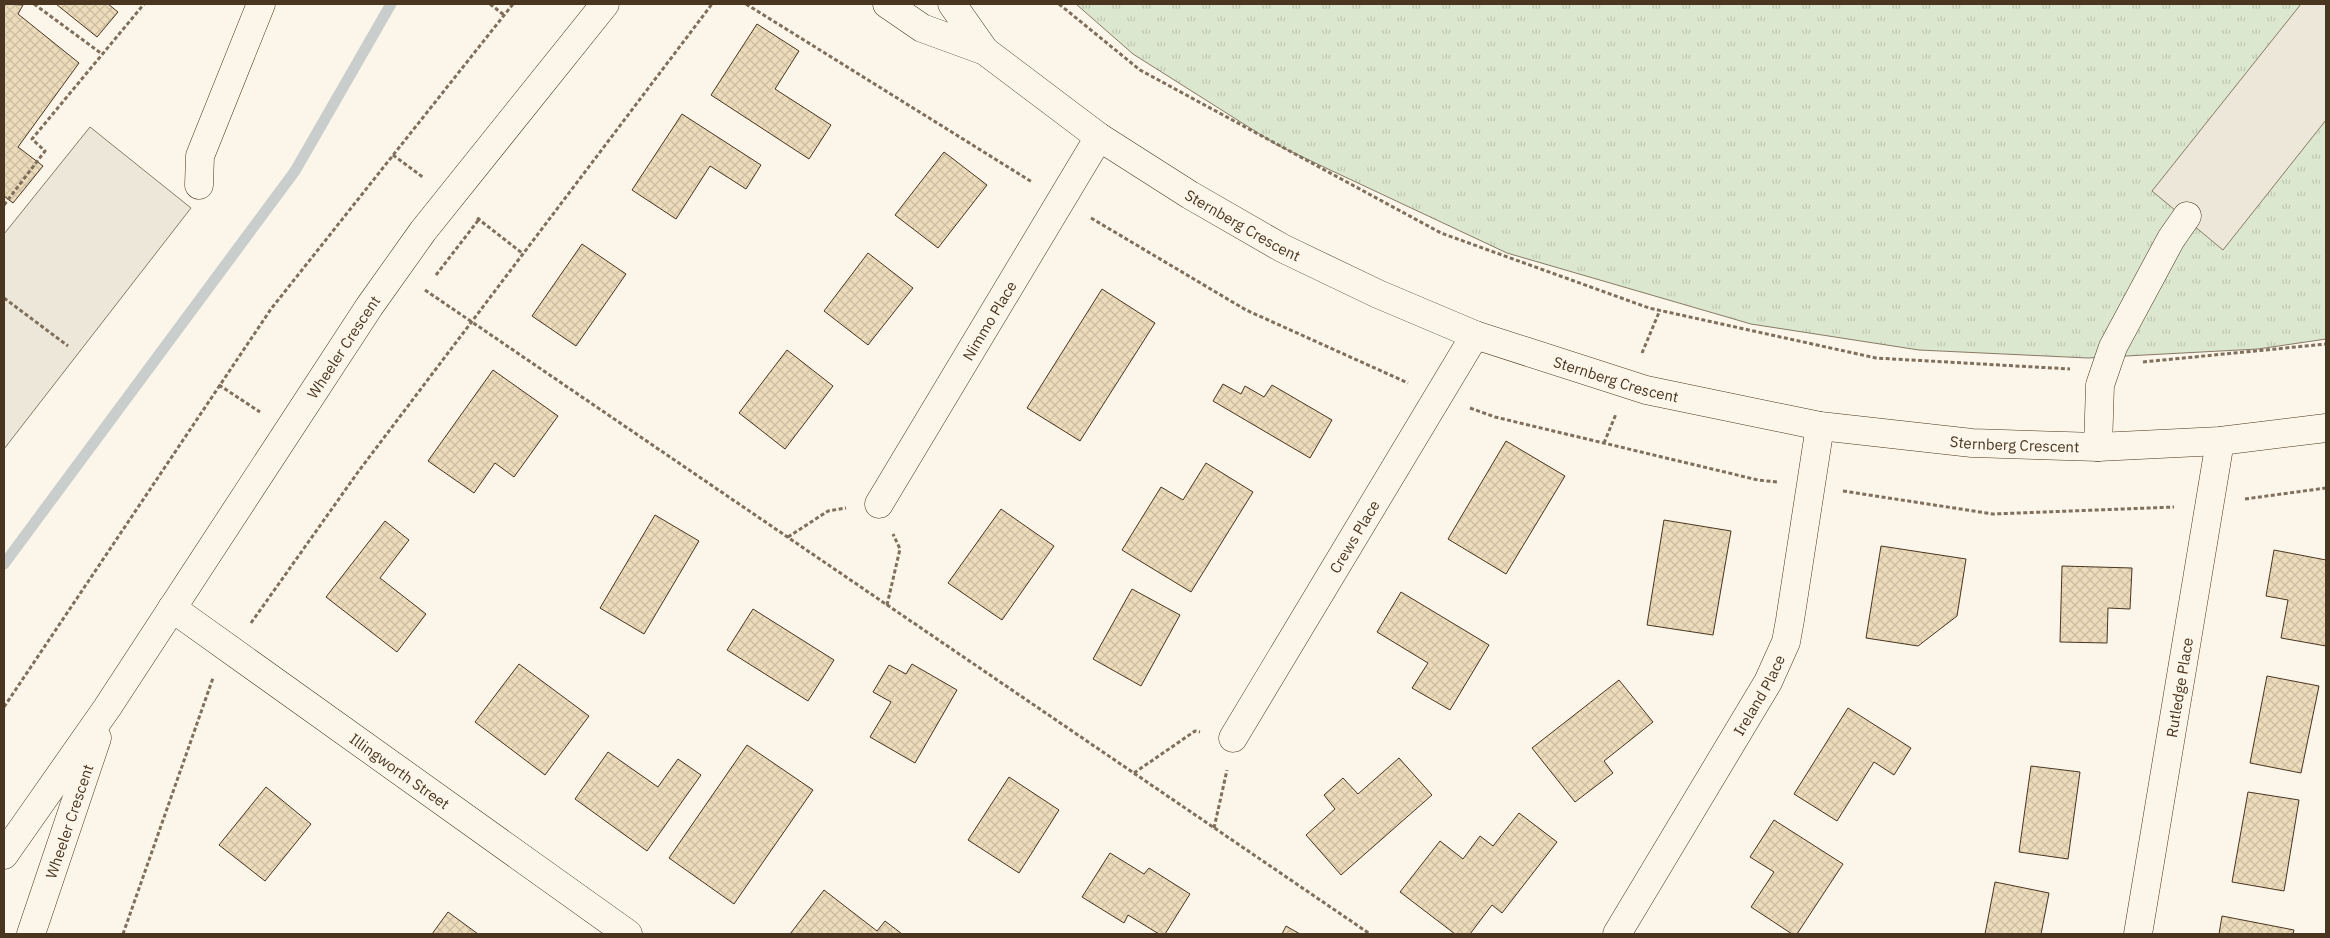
<svg xmlns="http://www.w3.org/2000/svg" width="2330" height="938" viewBox="0 0 2330 938" font-family="'IBM Plex Sans',sans-serif">
<style>
.park{fill:url(#park-tufts);stroke:#887966}
.parking{fill:#ede7d9;stroke:#887966}
.lines{fill:none;stroke-linecap:round;stroke-linejoin:round}
.stream{stroke:#c9cecd;stroke-width:11}
.building{fill:url(#building-cross-hatch);stroke:#4a3520}
.minor-casing{stroke:#4a3520;stroke-width:29}
.path{stroke:#7f6f5c;stroke-width:3;stroke-dasharray:4 2.5;stroke-linecap:butt}
.minor{stroke:#fbf6e9;stroke-width:28}
.labels{text-anchor:middle;dominant-baseline:central;stroke-width:4;stroke-linejoin:round;paint-order:stroke}
.street-label{font-size:15px;fill:#4a3520;stroke:#fbf6e9}
</style>
<defs>
<pattern id="park-tufts" width="24" height="20" patternUnits="userSpaceOnUse" patternTransform="scale(1.25)"><rect width="24" height="20" fill="#dce7d0"/><path d="M3 7l-1-3M5 7V3M7 7l1-3M15 17l-1-3M17 17v-4M19 17l1-3" fill="none" stroke="#bec7b2"/></pattern>
<pattern id="building-cross-hatch" width="8" height="8" patternUnits="userSpaceOnUse" patternTransform="scale(1.25)"><rect width="8" height="8" fill="#ecdcbc"/><path d="M0 0l8 8M0 8l8-8" fill="none" stroke="#ccbda1"/></pattern>
</defs>
<rect width="100%" height="100%" fill="#fbf6e9"/>
<path class="park" d="M1076,4H2326V339L2258,349L2088,358L1919,350L1751,324L1507,253L1277,145L1133,54Z"/>
<path class="parking" d="M2301,4H2326V120L2223,250L2152,191Z
M90,127L191,208L4,449V234Z"/>
<g class="lines">
<path class="stream" d="M4,564L295,171L391,4"/>
</g>
<path class="building" d="M4,4L23,5L18,14L79,63L18,147L43,166L13,203L4,196Z
M56,4H108L118,12L97,37Z
M757,24L799,51L775,89L831,125L809,159L711,95Z
M682,114L761,165L746,189L710,166L676,219L632,190Z
M944,152L987,185L938,248L895,215Z
M582,244L626,274L576,346L532,316Z
M868,253L913,288L868,345L824,311Z
M1102,289L1155,323L1080,441L1027,408Z
M787,350L833,386L785,449L739,413Z
M493,370L558,416L514,477L495,463L474,493L428,461Z
M1223,384L1241,394L1245,386L1264,397L1272,385L1332,420L1310,458L1213,401Z
M1506,441L1565,476L1506,574L1448,539Z
M1206,463L1253,492L1191,592L1122,550L1161,487L1183,500Z
M1001,509L1054,546L1002,620L948,583Z
M655,515L699,541L644,634L600,608Z
M1664,520L1731,531L1713,635L1647,625Z
M385,521L409,540L380,578L426,614L397,652L326,597Z
M1881,546L1966,559L1957,616L1918,646L1866,638Z
M2274,550L2326,560V646L2281,638L2288,600L2266,596Z
M2062,566L2132,568L2130,609L2108,608L2107,643L2060,642Z
M1132,589L1180,615L1141,686L1093,659Z
M1401,592L1489,645L1450,710L1412,688L1428,663L1377,632Z
M753,609L834,660L808,701L727,650Z
M519,664L589,716L545,775L475,722Z
M912,664L957,690L915,763L870,737L891,702L873,692L889,665L906,674Z
M2267,676L2319,686L2301,773L2250,763Z
M1619,680L1653,722L1604,761L1613,773L1575,802L1532,748Z
M1848,708L1911,748L1894,775L1874,762L1837,821L1794,794Z
M747,745L813,790L734,904L669,858Z
M608,752L658,787L678,759L701,775L647,851L575,799Z
M1399,758L1432,795L1341,875L1306,835L1335,809L1324,795L1343,778L1358,794Z
M2031,766L2080,772L2068,859L2019,852Z
M1009,777L1059,810L1019,873L968,840Z
M266,787L311,824L265,881L219,845Z
M2248,792L2299,800L2284,891L2232,882Z
M1519,813L1557,842L1502,913L1492,905L1470,934H1455L1400,892L1440,841L1463,859L1480,836L1493,846Z
M1774,820L1843,864L1797,934H1792L1751,907L1774,872L1750,857Z
M1110,853L1144,874L1149,868L1190,894L1165,934H1159L1128,915L1124,923L1082,897Z
M1995,882L2049,893L2041,934H1985Z
M824,890L877,931L885,921L902,934H790Z
M448,912L478,934H432Z
M2222,916L2294,930L2293,934H2219Z
M1286,926L1300,934H1282Z"/>
<g class="lines">
<defs>
<g id="minor">
<path id="s1" d="M887,4L922,28L985,51L1099,137L1190,195L1282,248L1378,294L1475,335L1646,390L1820,426L1972,443L2098,447L2220,441L2326,428"/>
<path d="M952,4L985,51"/>
<path d="M199,185L200,156L261,4"/>
<path d="M2098,447L2100,385L2113,347L2171,239L2187,216"/>
<path id="s2" d="M879,504L1099,137"/>
<path id="s3" d="M172,608L628,934"/>
<path id="s4" d="M1233,738L1475,335"/>
<path id="s5" d="M4,855L107,708L369,307L423,231L605,4"/>
<path id="s6" d="M31,934L97,738"/>
<path id="s7" d="M1617,934L1768,682L1786,642L1790,620L1820,426"/>
<path id="s8" d="M2138,934L2220,441"/>
</g>
</defs>
<use href="#minor" class="minor-casing"/>
<path class="path" d="M34,4L102,54
M490,4L504,15
M746,4L1032,182
M1059,4L1140,70L1441,233L1649,308L1876,358L2070,369
M393,155L424,178
M4,205L45,151L32,139L144,4
M477,218L522,253
M1091,218L1246,310L1408,383
M436,275L480,218
M425,290L1370,934
M4,298L68,346
M1642,353L1660,310
M2143,362L2326,344
M219,385L260,412
M1470,408L1495,417L1758,480L1777,482
M1604,443L1616,414
M1843,491L1993,514L2174,507
M2245,499L2326,488
M788,537L828,511L846,508
M887,605L900,549L893,534
M251,623L358,472L712,4
M4,707L271,309L513,4
M1134,773L1195,731L1200,732
M1214,828L1227,770
M123,934L213,678"/>
<use href="#minor" class="minor"/>
</g>
<g class="labels">
<g class="street-label">
<text stroke="none"><textPath href="#s1" startOffset="421">Sternberg Crescent</textPath></text>
<text stroke="none"><textPath href="#s2" startOffset="214">Nimmo Place</textPath></text>
<text stroke="none"><textPath href="#s5" startOffset="611">Wheeler Crescent</textPath></text>
<text stroke="none"><textPath href="#s1" startOffset="826">Sternberg Crescent</textPath></text>
<text stroke="none"><textPath href="#s1" startOffset="1231">Sternberg Crescent</textPath></text>
<text stroke="none"><textPath href="#s4" startOffset="235">Crews Place</textPath></text>
<text stroke="none"><textPath href="#s8" startOffset="250">Rutledge Place</textPath></text>
<text stroke="none"><textPath href="#s7" startOffset="278">Ireland Place</textPath></text>
<text stroke="none"><textPath href="#s3" startOffset="280">Illingworth Street</textPath></text>
<text stroke="none"><textPath href="#s6" startOffset="119">Wheeler Crescent</textPath></text>
</g>
</g>
<rect width="2330" height="938" fill="none" stroke="#4a3520" stroke-width="10"/>
</svg>
